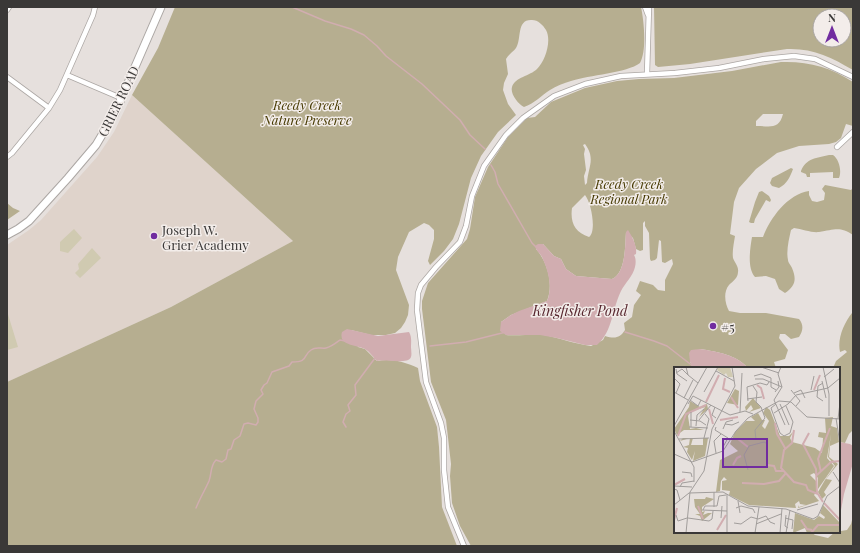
<svg xmlns="http://www.w3.org/2000/svg" width="860" height="553" viewBox="0 0 860 553" font-family="'Playfair Display',serif">
<style>
.built{fill:#dfd3cb}
.green{fill:#d0cab1}
.forest{fill:#b6ae90;fill-rule:evenodd}
.water{fill:#d1adb0}
.lines{fill:none;stroke-linecap:round;stroke-linejoin:round}
.stream{stroke:#d1adb0;stroke-width:1.5}
.street-casing{stroke:#aca7a4;stroke-width:6}
.secondary-casing{stroke:#aca7a4;stroke-width:9}
.street{stroke:#fff;stroke-width:4.5}
.secondary{stroke:#fff;stroke-width:7}
.poi-dot{fill:#712ca0;stroke:#f3edea;stroke-width:1.5}
.labels{text-anchor:middle;dominant-baseline:central;stroke-width:3;stroke-linejoin:round;paint-order:stroke}
.street-label{font-size:13px;fill:#3a3837;stroke:#f3edea}
.park-label{font-size:13px;font-style:italic;fill:#463900;stroke:#f3edea}
.poi-label{font-size:13px;fill:#3a3837;stroke:#f3edea;text-anchor:start}
.water-label{font-size:14px;font-style:italic;fill:#57262e;stroke:#f3edea}
.inset-river{fill:none;stroke:#d1adb0;stroke-width:2}
.inset-road{fill:none;stroke:#a19d9b;stroke-width:1}
.view{fill:#712ca0;fill-opacity:0.15;stroke:#712ca0;stroke-width:2}
.inset-edge{fill:none;stroke:#3a3837;stroke-width:2}
</style>
<rect width="100%" height="100%" fill="#e6e0dd"/>
<path class="built" d="M132,95L293,241L171,307L7,382V245L29,230L41,220L97,157L114,132Z"/>
<path class="green" d="M74,229L82,238L68,253L60,251V242Z
M92,248L101,258L80,278L75,273L79,269L78,264Z
M7,311L18,347L7,350Z"/>
<path class="forest" d="M175,7H641C644,21 647,50 640,63C627,73 589,75 571,81C564,83 556,86 550,90C542,95 534,104 524,107C518,104 510,94 512,87C515,77 530,76 537,69C545,61 552,41 546,30C543,25 538,20 532,20C516,19 522,39 516,48C513,52 509,54 506,59L508,74L504,83L503,90L508,104L516,115L498,132L481,156L471,178L459,224L453,239L444,251L430,265L428,261L434,239V230L429,225L424,223L409,232L398,257L396,270L409,305L408,315L405,322L401,328L395,333L386,335H371L351,330L358,347L365,349L377,361C391,358 405,362 418,368L420,381L437,427L439,447L442,507L457,546H7V382L171,307L293,241L132,95L158,48Z
M654,7H853V70C831,57 813,48 787,49L690,64L658,67L655,65ZM820,16H844V40H820Z
M781,62C808,61 830,67 853,82V126L846,124L841,138L836,142L829,144L799,146L777,153L756,169L739,188L734,202L730,234L735,236C734,243 732,251 733,258C735,263 739,267 738,272C738,278 733,281 729,285C723,292 725,304 729,311L740,313H766L799,319C804,325 803,331 799,337L791,339L785,334H780L779,338L788,350L785,359L774,362L776,368H748C735,354 718,352 700,349L690,362L694,368H675V532H811L815,535L828,538L835,532L847,530L851,524L853,516V546H471L460,526L452,503L450,476L451,464L446,420L431,382L422,309V301L428,283L467,239L470,229L475,197L488,167L508,137L527,118L535,117L551,102L585,88L617,81L639,79L674,78L732,71ZM763,114H783C779,130 770,126 756,126V121ZM585,144C596,159 588,167 587,183L585,185L584,176L586,170L584,154L585,149L583,145ZM585,195C591,202 597,231 589,237C575,232 570,223 572,208ZM645,221V226L649,233L650,259L651,261L655,260L657,258L659,240L661,241L662,262L665,263L672,259L673,264L665,280V291L658,290L653,285L640,281L636,291L641,295L634,305L632,317L624,323L625,330C620,338 615,339 605,336L603,340L591,346C575,344 560,338 544,335C532,334 519,336 506,335L501,322L511,315L547,301C554,284 547,261 536,249L543,244L554,256L561,259L566,269L576,276L612,279C626,273 625,245 626,232L633,238L636,249L640,251L643,250V223Z
M829,155H833C839,159 842,171 839,178H833V172L810,173V177H807L806,174L801,172V171C806,158 817,158 829,155Z
M791,168L793,169C790,177 787,184 779,188L772,186L770,183L772,178Z
M825,185L851,190L853,188V235C840,226 834,230 819,232C812,233 802,229 794,228L791,230C789,239 786,251 788,260C788,263 791,265 792,268C797,280 795,286 785,293L779,289L775,279L766,276L755,277C747,268 750,249 752,237H763C770,218 788,194 809,191V195L812,201L817,202L824,200L825,193L822,189Z
M762,191L769,196L771,200L770,202L766,200L755,219L754,223H751L749,222L755,202L759,192Z
M7,203L13,208L20,211L7,220Z
M853,312V430L849,434L845,443L839,442V368H833L836,361L847,352L845,350L840,352C837,339 844,323 852,313Z"/>
<path class="water" d="M628,230C633,238 637,246 636,254L634,255C636,258 636,263 635,267C633,276 625,283 621,291C612,309 613,331 597,345H585L557,338L540,335H506L500,331L501,322L511,315L519,311L547,301C553,287 548,270 542,257C540,253 536,251 535,246L538,244H543L554,256L561,259L566,269L576,276L612,279C626,273 625,245 626,232Z
M347,329L378,336L409,332C412,337 411,342 411,347C411,350 412,354 411,357C408,365 385,359 377,361C373,357 370,352 365,349C357,345 338,346 342,332Z
M700,349C718,352 735,354 748,368H694L690,362L689,353L691,350Z
M839,442L850,444L853,446V463L844,494L839,521Z"/>
<g class="lines">
<path class="stream" d="M292,7L325,21L351,29L364,35L377,46L386,56L422,84L460,120L470,135L485,149
M491,165L495,172L498,184L532,243L536,247
M625,332L654,341L667,346L694,367
M430,346L466,342L506,332
M346,427L343,422L346,414L350,411L348,405L356,395L355,385L375,358
M196,508C200,498 205,490 209,481C212,473 210,466 216,460L222,462L226,459L228,450L231,449L234,440L240,436L244,424L248,423L256,425L258,422V418L254,409L256,401L263,394L261,390L264,385L267,383L272,372L289,366L292,362C309,362 302,356 311,350C316,346 321,349 326,348C331,347 336,343 340,340L345,341"/>
<defs>
<path id="street" d="M645,7L648,15
M7,10L9,7
M647,74L649,7
M67,75L121,98
M7,77L49,108
M837,147L853,132
M7,157L12,153L49,108L60,90L93,15L95,7
M464,546L448,507L444,470V438L441,423L426,382L417,310L418,293L421,285L436,267L460,242L466,226L472,196L484,166L506,135L523,118L554,96L585,84L621,76L675,73L719,68L764,59L794,56L815,59L853,77"/>
<path id="secondary" d="M7,235L18,229L29,221L68,178L96,145L115,113L161,7"/>
</defs>
<use href="#street" class="street-casing"/>
<use href="#secondary" class="secondary-casing"/>
<use href="#street" class="street"/>
<use href="#secondary" class="secondary"/>
</g>
<g class="poi-dot">
<circle cx="154" cy="236" r="4"/>
<circle cx="713" cy="326" r="4"/>
</g>
<g class="labels">
<g class="street-label">
<text transform="translate(118 101) rotate(-64)">GRIER ROAD</text>
</g>
<g class="park-label">
<text x="307" y="104">Reedy Creek<tspan x="307" dy="15">Nature Preserve</tspan></text>
<text x="629" y="183">Reedy Creek<tspan x="629" dy="15">Regional Park</tspan></text>
</g>
<g class="poi-label">
<text x="162" y="229">Joseph W.<tspan x="162" dy="15">Grier Academy</tspan></text>
<text x="721" y="326">#5</text>
</g>
<g class="water-label">
<text x="580" y="310">Kingfisher Pond</text>
</g>
</g>
<g transform="translate(674 367)">
<rect width="166" height="166" fill="#e6e0dd"/>
<path d="M44,0H56L59,10H54L52,6L50,8L43,3Z" fill="#d0cab1"/>
<path d="M61,22L65,24L64,38L53,36ZM79,31L87,41L75,45L79,42L77,38L72,44L71,40ZM16,34L26,40L33,37L34,42L25,50L31,40L16,45L14,49L16,62L22,61L30,63H10L3,68L0,62L15,40ZM92,40L96,43L106,69H115L119,65L116,71L118,75L141,81L148,86L149,71L144,70L145,65L152,66L151,51L159,50L157,59L163,61L165,75L156,79L155,90L164,97L152,112L158,113L150,125L152,128L148,132L144,125L151,113L161,99L154,90L157,67L153,91L160,99L144,122V111L140,106L136,108L142,114L143,124L140,128L145,134L124,141L125,138V140L132,138L126,137L125,134L121,137L122,141L75,138L55,128L56,124L48,123V114L53,113L50,110L47,114L46,124L42,125L46,93L64,84L56,77L61,65L72,54H81L77,50L84,46L88,53H91L88,59L91,62L95,54L89,46ZM9,71H19L17,78H29V71H34L31,89L19,94L21,84L18,93L13,85L14,81L9,80L15,78L16,71L6,74ZM32,130L40,132L28,140V145L31,144L29,148L34,146H38L28,154L26,149L21,147H26L21,140L20,132H31ZM149,138L166,156L165,166H133L131,161L119,166L121,146L140,153L145,149L150,152L151,150L146,146Z" fill="#b6ae90"/>
<path class="inset-river" d="M51,11L49,22L56,25M83,18L87,21L90,32M140,23L146,8M57,30L64,41M32,35L45,8M35,42L39,57M46,53L64,50M101,56L103,67L111,81M120,63L118,76L110,83L107,101L120,115L132,118L134,123L144,127L149,135M135,66L129,77L142,102L143,127M4,69L12,47L32,38M64,72L74,80M59,98L63,91L67,89M93,98L100,99L102,104H110M147,105L144,92L156,61M143,108L157,95L166,94M68,116L90,117L105,114L112,106M0,118L11,112M150,136L166,153M24,139L29,152M0,153L3,141M127,153L133,162L138,163M43,163L52,148M137,166L144,158H166"/>
<path class="inset-road" d="M87,0L105,6M107,0L104,7L108,20L100,33L111,58M149,0L155,27V49M2,2L3,7L13,14M42,4L60,14M2,6L8,2L14,8L12,0M14,8L24,16M80,9L87,7L97,11V20L102,23M150,10L160,2M0,11L6,17L2,26M81,12H89L108,20M148,14L152,31M149,16L144,19L143,30L149,34M79,19L83,25L82,35L87,40L91,51L81,63L82,73M117,23L126,34L122,39M137,23L140,9M0,25L14,33M30,25L44,0M101,25L105,20L104,14M120,26L127,23L131,31M10,31L19,13M73,32L88,30M16,33L24,39L27,33M74,34L73,20L86,16L93,18L95,15M14,37L19,29L56,48L71,44L79,47M102,37L97,41L106,66L110,69L116,66L119,55L112,39M106,37L115,58M41,40L38,48L42,51M66,45L68,6M100,46L114,37L122,28L154,21L166,11M162,51L166,77M164,52L166,36M16,53L26,54L32,58M25,53L37,38M51,57L58,58L65,55M0,59L33,0M22,59L23,48L30,42M15,60L34,61M17,60V45M42,60L41,63L54,71L49,80M49,62L52,55L59,53M0,64L20,100V115M30,71L35,52L31,47M5,72L35,71M42,86L40,74L47,67M0,87L18,95L49,84L62,64L74,51L105,34L117,35L133,50L166,52M74,103L70,88L75,79L90,75L94,77L92,79M8,105L17,106L18,110M159,105L166,116M0,119L18,120M6,120L8,116L20,114M0,122L3,123L6,133M40,125V140M15,126L49,125L74,139L112,142L139,152L144,149L153,129L166,119M64,134L66,146M0,138L15,126M62,141L67,139L79,142L81,146M28,143L53,144M29,143L31,139H43L45,129L52,128M123,143L144,137M2,148L4,154L13,151M112,148L111,159L114,161M14,151L35,154L38,152L39,144M47,151L48,139M111,151L119,153L118,162M60,156L67,157L77,150L84,152L92,149L96,155L101,157M82,157L107,147M12,166L16,125L30,104L38,62L61,19L58,0M53,166V127M81,166L85,140M106,166L108,141M112,166L116,143"/>
<path class="view" d="M49,72H93V100H49Z"/>
<rect width="166" height="166" class="inset-edge"/>
</g>
<rect width="860" height="553" fill="none" stroke="#3a3837" stroke-width="16"/>
<g transform="translate(832 28)"><circle r="19" fill="#f3edea" stroke="#a9a5a2"/>
<path d="M0-3L7 15L0 10L-7 15Z" fill="#712ca0"/>
<text y="-6" font-size="11" font-weight="bold" text-anchor="middle" fill="#3a3837">N</text>
</g>
</svg>
